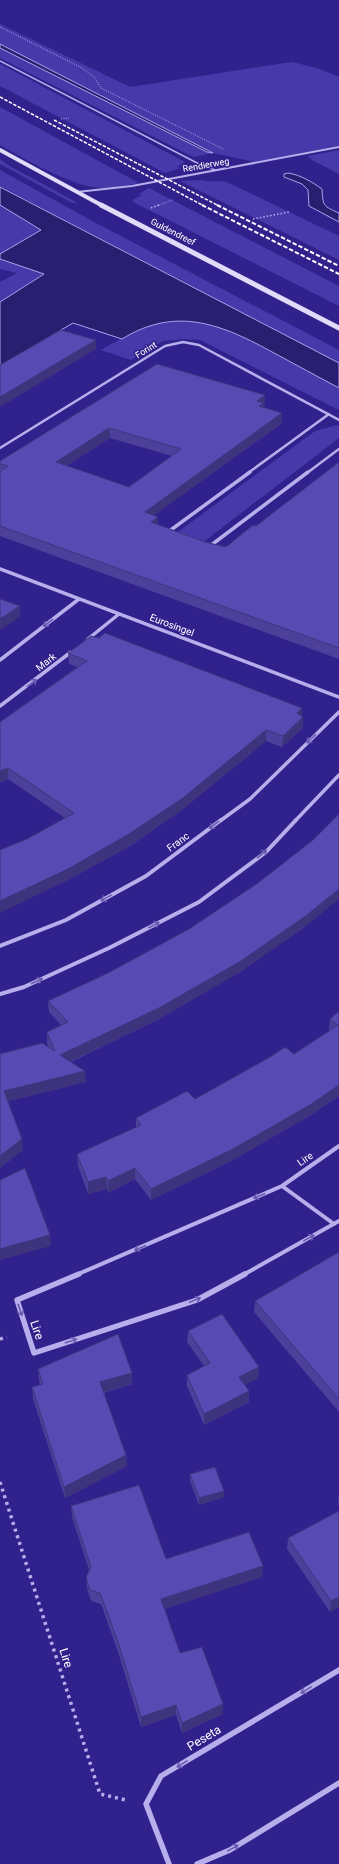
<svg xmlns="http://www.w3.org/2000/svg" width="339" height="1864" viewBox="0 0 339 1864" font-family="Roboto,sans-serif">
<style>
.green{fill:#4839ab}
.water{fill:#2a1e70;stroke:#aba3ec}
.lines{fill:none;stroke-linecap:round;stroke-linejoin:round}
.path-far2{stroke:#b7afeb;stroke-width:1;stroke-dasharray:1 1.5;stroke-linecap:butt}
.path-far1{stroke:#b7afeb;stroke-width:1.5;stroke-dasharray:1.5 2;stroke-linecap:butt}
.path{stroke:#b7afeb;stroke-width:3.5;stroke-dasharray:3 4;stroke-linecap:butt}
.lane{stroke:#b7afeb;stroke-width:1.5}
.street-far4{stroke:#b7afeb;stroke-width:2}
.street-far3{stroke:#b7afeb;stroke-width:2.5}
.street-far2{stroke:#b7afeb;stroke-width:3.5}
.street-far1{stroke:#b7afeb;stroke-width:4}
.street{stroke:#b7afeb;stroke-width:5.5}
.secondary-far1{stroke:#dfdbf9;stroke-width:4}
.secondary{stroke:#dfdbf9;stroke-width:5}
.rail-far1{stroke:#fff;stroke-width:1.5;stroke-dasharray:3.5 1.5;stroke-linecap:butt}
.rail{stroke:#fff;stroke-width:2;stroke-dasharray:4.5 2;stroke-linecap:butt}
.wall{fill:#4c409a;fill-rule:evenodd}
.shaded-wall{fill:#3e347d}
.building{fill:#584ab3;stroke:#3e347d;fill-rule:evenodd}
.oneway{stroke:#675ab2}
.labels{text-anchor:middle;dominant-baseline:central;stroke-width:3;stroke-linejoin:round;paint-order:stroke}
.far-street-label{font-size:9px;fill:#fff;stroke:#31218c}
.street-label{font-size:10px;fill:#fff;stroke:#31218c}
.near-street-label{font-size:12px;fill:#fff;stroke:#31218c}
</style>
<rect width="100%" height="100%" fill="#31218c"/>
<path class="green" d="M0,24L130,87L292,62L317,68L339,77V146L255,162L213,153L193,157L0,58V48L207,152L211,153L0,44Z
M0,64L185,162L177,167L181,168L165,173L0,86Z
M0,107L139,183C127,185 114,188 102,188C72,187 27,160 0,145Z
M339,150V174L312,160L308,156Z
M0,159L8,165L78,203H72L0,164Z
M0,170L94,222L339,350V363L0,186Z
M202,180C209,183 219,180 227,182L339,236V260L180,181Z
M149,188L339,286V306L135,203L132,200L142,195L139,194Z
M0,205L41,230L0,254Z
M0,259L44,273L0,302V282L17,273L0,269Z
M178,321L200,322L223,328L246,338L339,388V410L200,340L183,339L163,341L131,360L101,350C128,335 145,323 178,321Z
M337,425L339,427V438L202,543L175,534L315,431Z"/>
<path class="water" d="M0,44L213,153L207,152L0,48Z
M288,173C301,175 312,182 322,189C323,206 323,206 339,213V222L309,206L308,190L302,184L284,177V174Z
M0,187L339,363V388C317,376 296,365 274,353C223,325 177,305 122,339L73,323L0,366V302L44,274L0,259V254L41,230L0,205Z"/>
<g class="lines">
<path class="path-far2" d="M0,27L82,68L94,77L101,88L223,149
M61,119L69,118
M157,206L172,200"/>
<path class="path-far1" d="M151,208L159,205
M253,219L289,212"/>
<path class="path" d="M0,1339L7,1337
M0,1482L100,1794L126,1800"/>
<path class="lane" d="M0,61L199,164L215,170"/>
<path class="street-far4" d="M77,192L132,186L339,147"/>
<path class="street-far3" d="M0,448L165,346L183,342L199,345L339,420
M248,473L329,414
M307,473L339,449"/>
<path class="street-far2" d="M168,532L250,472
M210,546L308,472
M0,569L339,697
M88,639L119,614
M0,660L79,599
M0,706L71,652
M220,821L250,799L339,712
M295,821L339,775"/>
<path class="street-far1" d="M0,946L66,920L146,876L221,820
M0,994L24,987L109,948L199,902L266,852L296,820
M282,1186L334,1224
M76,1275L282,1186L339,1146
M243,1275L339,1221"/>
<path class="street" d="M79,1274L17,1300L34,1353L197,1300L245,1274
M169,1864L146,1804L161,1776L339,1670
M197,1864L230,1850L339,1783"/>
<path class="secondary-far1" d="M0,150L103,206"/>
<path class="secondary" d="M101,205L339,328"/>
<path class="rail-far1" d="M0,97L204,206
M54,120L219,206"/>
<path class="rail" d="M202,205L339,274
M217,205L339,266"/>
</g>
<path class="wall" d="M157,364L265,395L264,408L282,413V423L154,515L158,525L205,542L226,547L256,526L339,462V659L0,536V461ZM110,438L172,456L129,487L66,466Z
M68,653L302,716L303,717V728L282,747L266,741L183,809L130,846L68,880L27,839L65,818L8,779L3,720L77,667L69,664Z
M306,926L240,972L159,1019L71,1062L86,1082L8,1101L23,1150L0,1168V1054L49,1048L47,1044V1032L61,1025L49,1012L48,1001Z
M339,1011V1096L309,1116L233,1160L151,1200L135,1179L108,1193L107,1189L88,1194L78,1166L77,1154L136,1128V1118L195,1099L294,1054L330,1031L329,1030L330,1019Z
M339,1252V1412L254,1312L255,1301Z
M188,1331L258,1378L245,1385L249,1402L204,1425L187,1386V1375L204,1366L187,1342Z
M38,1369L132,1373V1384L104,1393L127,1466L65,1498L33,1399L32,1387L40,1385L39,1380Z
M190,1474L224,1497L199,1505L190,1481Z
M339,1493V1506L338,1504Z
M71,1506L166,1559L262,1577L164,1609L180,1653L223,1714L182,1733L176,1715L141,1727L118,1652L101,1604L91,1601L87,1588L86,1577L89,1570L72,1517Z
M339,1511V1607L330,1612L287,1549L288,1538Z"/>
<path class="shaded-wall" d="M96,340V349L0,407V397Z
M265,395L264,412L259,416L257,401Z
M282,413V423L145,522V512Z
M109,428L110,438L57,472L56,462Z
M158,517V527L151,522Z
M20,606V617L0,630V619Z
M302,708V718L297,713Z
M303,717V728L282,747L283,736Z
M266,730V741L183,809L130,846L68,880L0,913V901Z
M8,768V779L0,783V771Z
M339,889V899L306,926L240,972L159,1019L61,1066L60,1055Z
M85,1071L86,1082L5,1102L4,1091Z
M339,1085V1096L309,1116L233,1160L151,1200V1189Z
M22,1139L23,1150L0,1168V1156Z
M135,1168V1179L108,1193V1181Z
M106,1177L107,1189L88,1194V1182Z
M50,1235L51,1246L0,1260V1249Z
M259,1367L258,1378L239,1388V1377Z
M132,1373V1384L101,1393L100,1382Z
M249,1391V1402L204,1425V1414Z
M126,1455L127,1466L65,1498L64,1487Z
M224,1491V1497L199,1505V1498Z
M263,1566L262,1577L161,1610V1599Z
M339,1597V1607L330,1612L331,1601Z
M223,1704V1714L182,1733V1723Z
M176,1705V1715L141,1727V1717Z"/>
<path class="building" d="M61,330L96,340L0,397V365Z
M157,364L265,395L257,401L264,403L259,406L282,413L145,512L158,517L151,522L205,542L226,547L253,525L256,526L339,462V648L0,526V472L8,466L0,464V461ZM109,428L181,449L129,487L56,462Z
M0,599L20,606L0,619Z
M105,633L302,708L297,713L303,717L283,736L266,730L183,798L129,834L68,869L0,901V850L27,839L74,813L8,768L0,771V722L87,661L68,653L91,636L99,638Z
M339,814V889L307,915L241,961L159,1008L60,1055L85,1071L4,1091L22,1139L0,1156V1054L42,1043L55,1051L47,1032L68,1022L48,1001L108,973L189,929L258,883L313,840Z
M339,1011V1085L310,1105L233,1149L151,1189L135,1168L108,1181L106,1177L88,1182L77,1154L141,1125L136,1118L187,1091L195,1099L270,1057L285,1047L294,1054L338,1025L330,1019Z
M25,1168L50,1235L0,1249V1180Z
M339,1252V1399L255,1301Z
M222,1314L259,1367L239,1377L249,1391L204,1414L187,1375L210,1363L188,1331Z
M118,1334L132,1373L100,1382L126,1455L64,1487L32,1387L43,1384L38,1369Z
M215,1467L224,1491L199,1498L190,1474Z
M139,1485L166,1559L249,1532L263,1566L161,1599L180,1653L202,1647L223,1704L182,1723L176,1705L141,1717L118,1642L100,1593L90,1590L86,1577L91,1567L71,1506Z
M339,1511V1597L331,1601L288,1538Z"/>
<defs><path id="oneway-shaft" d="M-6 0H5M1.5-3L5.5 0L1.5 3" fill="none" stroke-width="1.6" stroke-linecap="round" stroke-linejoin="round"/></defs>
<g class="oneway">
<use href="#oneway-shaft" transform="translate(48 623) rotate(143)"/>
<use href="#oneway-shaft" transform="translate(32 683) rotate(-37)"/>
<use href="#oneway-shaft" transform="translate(311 739) rotate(136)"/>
<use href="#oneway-shaft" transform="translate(214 825) rotate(144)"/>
<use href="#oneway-shaft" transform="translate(262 854) rotate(-39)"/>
<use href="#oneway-shaft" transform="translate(106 898) rotate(151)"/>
<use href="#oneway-shaft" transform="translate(154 925) rotate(-27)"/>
<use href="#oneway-shaft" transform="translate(37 981) rotate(-24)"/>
<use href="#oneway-shaft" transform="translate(259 1196) rotate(157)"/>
<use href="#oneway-shaft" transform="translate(309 1238) rotate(-29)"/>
<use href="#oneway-shaft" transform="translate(140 1248) rotate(157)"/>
<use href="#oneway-shaft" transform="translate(195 1300) rotate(-22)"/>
<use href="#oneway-shaft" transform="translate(20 1310) rotate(71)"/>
<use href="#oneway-shaft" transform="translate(71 1341) rotate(-18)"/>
<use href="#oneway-shaft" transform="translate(306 1690) rotate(149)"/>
<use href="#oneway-shaft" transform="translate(182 1764) rotate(149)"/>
<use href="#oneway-shaft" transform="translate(233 1848) rotate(-29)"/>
</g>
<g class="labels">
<g class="far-street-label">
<text transform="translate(206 165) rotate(-10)">Rendierweg</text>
<text transform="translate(173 232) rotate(27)">Guldendreef</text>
<text transform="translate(146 350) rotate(-32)">Forint</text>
</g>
<g class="street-label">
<text transform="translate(172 625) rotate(21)">Eurosingel</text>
<text transform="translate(46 662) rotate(-38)">Mark</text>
<text transform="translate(178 842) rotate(-36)">Franc</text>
<text transform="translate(305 1159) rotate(-35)">Lire</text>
</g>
<g class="near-street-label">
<text transform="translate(37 1330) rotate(71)">Lire</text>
<text transform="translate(66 1658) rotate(72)">Lire</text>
<text transform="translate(204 1738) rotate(-31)">Peseta</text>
</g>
</g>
</svg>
